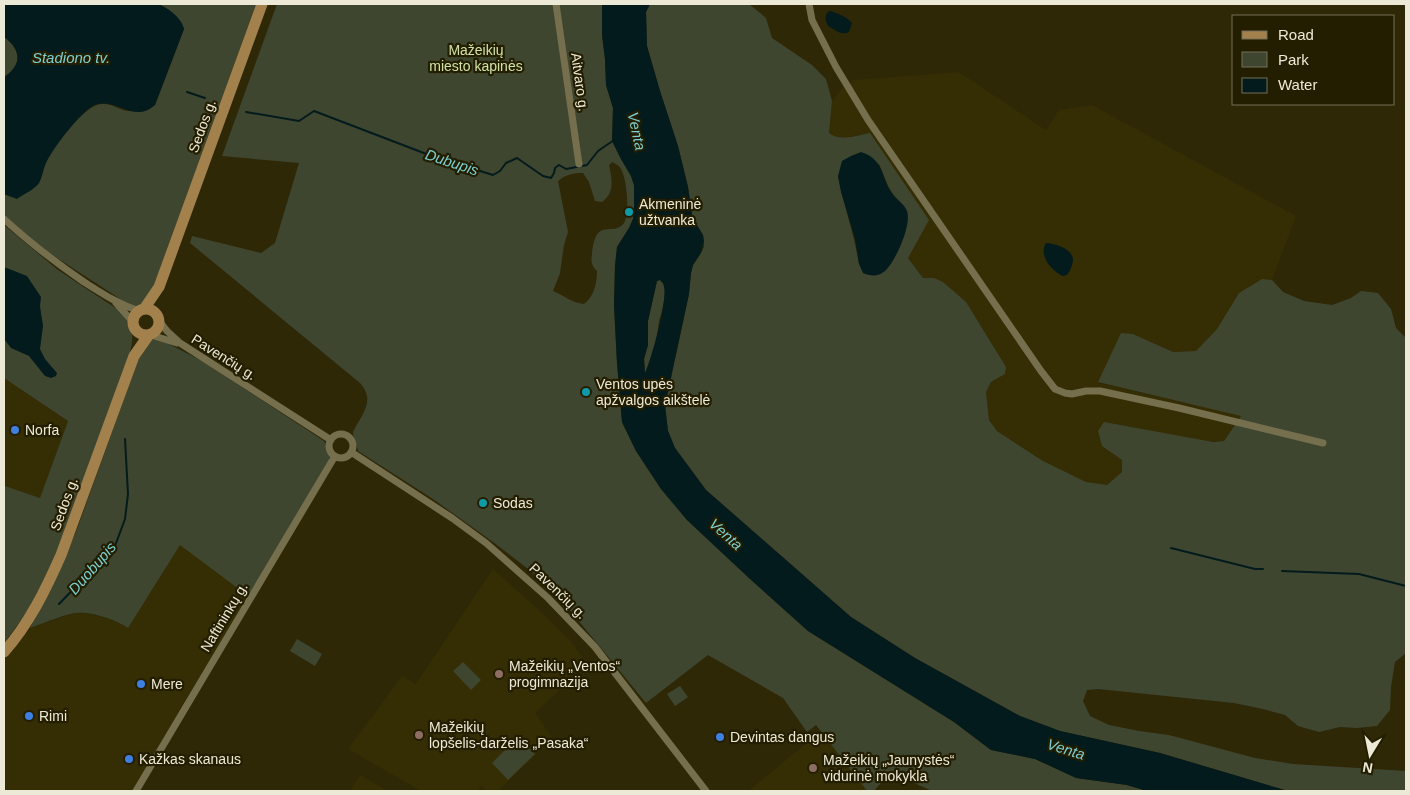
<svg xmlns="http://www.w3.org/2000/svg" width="1410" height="795" viewBox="0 0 1410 795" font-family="Helvetica,sans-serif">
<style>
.built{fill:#352d03}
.green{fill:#3f4630;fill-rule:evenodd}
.water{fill:#031b1c;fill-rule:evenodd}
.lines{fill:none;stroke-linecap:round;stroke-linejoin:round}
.stream{stroke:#031b1c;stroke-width:2}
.minor{stroke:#766f4e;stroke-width:7}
.primary{stroke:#a2814c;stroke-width:11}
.culture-dot{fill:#0f9aa8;stroke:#241e00;stroke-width:2}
.shop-dot{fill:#3f7fe0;stroke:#241e00;stroke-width:2}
.education-dot{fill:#8d6e63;stroke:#241e00;stroke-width:2}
.labels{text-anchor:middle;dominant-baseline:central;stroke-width:4.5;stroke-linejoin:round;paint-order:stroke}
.park-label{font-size:14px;fill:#d0e2a5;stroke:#241e00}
.street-label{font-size:14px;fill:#ede9d7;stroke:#241e00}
.poi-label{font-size:14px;fill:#ede9d7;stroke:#241e00;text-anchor:start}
.water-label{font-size:15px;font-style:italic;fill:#7bcfd2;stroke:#241e00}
</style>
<rect width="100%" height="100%" fill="#2e2807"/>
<path class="built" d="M959,72L1046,130L1059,110L1092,105L1296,216L1272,280L1262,279L1239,293L1217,329L1196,351L1173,352L1133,334L1098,383L1241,415L1224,441L1102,446L1122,460V472L1107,485L1086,483L1043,461L997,431L989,420L986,392L991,382L1005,374L934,278H923L908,258L870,133L840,138L832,136L829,133L832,101L844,86L854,80Z
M4,378L68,421L40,498L4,486Z
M180,544L248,596L132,791H4V660L15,648L30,628L75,613H87L120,622L128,628Z
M493,569L542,613L570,640L587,664L535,713L553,738L498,791H486L481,786L478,791H421L348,749L402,676L416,684Z
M823,734L867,791H748L809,741L810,744Z
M360,775L388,791H350Z"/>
<path class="green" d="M158,4H256L150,296L141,306H134L125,302L51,254L32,240L4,215V194L11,197L39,183C41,176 43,168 46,161C54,146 85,104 102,104C112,103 119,110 128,111C134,112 148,107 155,105L184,29C179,17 170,9 158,4Z
M277,4H602V35L605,59L606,85L613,108L612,141L621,159L631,176L634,185L635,197L633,219L629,228L617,247L615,266L614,305L617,363L622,422L636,451L661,489L687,520L749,578L808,631L954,722L991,750L1035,759L1077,778L1127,785L1147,791H932L890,772L874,791H867L816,725L807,732L783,698L708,655L646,703L564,603L532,572L493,542L433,499L358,451C357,444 353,439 353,432C362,414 376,401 360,383L190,243L192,236L261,253L275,243L299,163L222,156ZM612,162C616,164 620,166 621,169C627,179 630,214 624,223C612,238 596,215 592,254C591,261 591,265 597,271C597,283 594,297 584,304C572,303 565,296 553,291L560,273L564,245L568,232L558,181C566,174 574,173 583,173L589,182L595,201L602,202C615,193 612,179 609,165Z
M650,4H749L766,18L772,38L812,65L826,79L832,101L829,133C839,142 858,135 870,133L929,220L908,258L923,278H934L943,282L966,302L1006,367L1005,374L991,382L986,392L989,420L997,431L1043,461L1086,482L1107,485L1122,472V460L1102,446L1098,431L1104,422L1213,442L1224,441L1241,416L1098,382L1121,333L1133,334L1173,352L1196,351L1217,329L1239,293L1262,279L1272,280L1283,292L1304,301L1332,305L1351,298L1361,291L1378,293L1391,309L1396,328L1406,338V653L1395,662L1391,687L1390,710L1377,726L1357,728L1340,727L1319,732L1298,726L1285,715L1263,709L1234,703L1098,689L1087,690L1083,701L1090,716L1109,725L1139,731L1169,735L1255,758L1293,764L1406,771V791H1288L1160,753L1060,731L1020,716L915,658L851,617L706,490L675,448L668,431L665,406L689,294L691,273L693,265L701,253L704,247L703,235L695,222L692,215L688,187L678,146L660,91L647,46L646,12ZM879,164L889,188L895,197L859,264C854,233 844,206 838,176Z
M4,37C21,49 23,65 4,77Z
M4,225L58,270L123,313C136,330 133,341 128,360L50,569L27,612L4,643V487L5,486L40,498L68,421L4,378Z
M660,280C670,288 662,311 659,321C658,329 657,337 655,345C652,355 648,365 645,375L644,359L648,345V321L657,281Z
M153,338L163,341L202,361L324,441L330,455L329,462L248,596L180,545L128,628C117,620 90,611 76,613C65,614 42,624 30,628L46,598L76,532L142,349Z
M297,639L322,654L315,666L290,651Z
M463,662L481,680L471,690L453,671Z
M680,686L688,697L675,706L667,694Z
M518,737L535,754L508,780L492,763Z"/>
<path class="water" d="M4,4H158C168,8 182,18 184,29L155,105C133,125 114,95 93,106C80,113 54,147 47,161C43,168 43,176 39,183C35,189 24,194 17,199L4,194V77C23,65 21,49 4,37Z
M602,4H650L646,12L647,46L660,91L678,146L688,187L692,215L695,222L703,235L704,241L701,253L693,265L691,273L689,294L665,405L668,431L675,448L706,490L851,617L915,658L1020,716L1060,731L1160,753L1288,791H1147L1127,785L1076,778L1035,759L991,750L954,722L808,631L749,578L687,520L661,489L636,451L622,422L617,363L614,305L615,266L617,247L629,228L633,219L634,209V185L631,176L621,159L612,141L613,108L606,85L605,59L602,35ZM660,280C661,281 662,282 663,283C670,293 651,361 645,373L644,359L648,345V321L657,281Z
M829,11C836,12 847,17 852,23L849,32C841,36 834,29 828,26C825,20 824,15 829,11Z
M861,152C885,160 880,176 892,193C896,199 905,205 907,211C912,225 895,262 885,271C878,277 870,276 863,273L859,264L855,239L841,192L838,176L842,161L851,156Z
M1046,243C1055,243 1072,249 1073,259C1073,265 1070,271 1067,275L1063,276C1052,271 1038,256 1046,243Z
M4,267L27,276L41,297L40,306L43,326L40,349L45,359L57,373L56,376L51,378L45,376L29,356L11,348L4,339Z"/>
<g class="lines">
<path class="stream" d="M187,92L205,98
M246,112L299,121L314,111L429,155L493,175L500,171L506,163L517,158L543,176L551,178L554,173L555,168L559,165L566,169L587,165L598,151L614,140
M1171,548L1255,569H1263
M1282,571L1359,574L1406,586
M59,604L115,546L125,519L128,494L125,439"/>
<path class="minor" d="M556,4L579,164
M809,4L812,20L836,67L868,120L1041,371L1055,389L1065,393L1072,394L1086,391H1100L1179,408L1323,443
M4,219C30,243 55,262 84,282C103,294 118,304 139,311
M116,303L133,322
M159,321L167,331L180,343L331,440
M151,335L177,343
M329 446a12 12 0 1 1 24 0a12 12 0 1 1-24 0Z
M351,452L452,518L486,543L548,598L595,647L706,791
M136,791L335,456"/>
<path class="primary" d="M133 322a13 13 0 1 1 26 0a13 13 0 1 1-26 0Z
M144,309L159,287L262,4
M4,652C29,624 46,589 61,555L134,356L148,336"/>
</g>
<g class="culture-dot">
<circle cx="629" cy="212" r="5"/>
<circle cx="586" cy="392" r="5"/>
<circle cx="483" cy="503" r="5"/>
</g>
<g class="shop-dot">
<circle cx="15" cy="430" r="5"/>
<circle cx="141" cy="684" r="5"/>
<circle cx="29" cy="716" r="5"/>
<circle cx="720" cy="737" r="5"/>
<circle cx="129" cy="759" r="5"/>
</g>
<g class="education-dot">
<circle cx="499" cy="674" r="5"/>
<circle cx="419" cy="735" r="5"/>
<circle cx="813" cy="768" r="5"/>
</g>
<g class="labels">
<g class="park-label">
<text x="476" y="50">Mažeikių<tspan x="476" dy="16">miesto kapinės</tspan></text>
</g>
<g class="street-label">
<text transform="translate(580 82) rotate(82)">Aitvaro g.</text>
<text transform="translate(202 126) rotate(-70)">Sedos g.</text>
<text transform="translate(224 357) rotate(32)">Pavenčių g.</text>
<text transform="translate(64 504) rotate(-70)">Sedos g.</text>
<text transform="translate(558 591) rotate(44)">Pavenčių g.</text>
<text transform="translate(224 617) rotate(-59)">Naftininkų g.</text>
</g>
<g class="poi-label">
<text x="639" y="204">Akmeninė<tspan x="639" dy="16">užtvanka</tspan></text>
<text x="596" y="384">Ventos upės<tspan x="596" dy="16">apžvalgos aikštelė</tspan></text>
<text x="25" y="430">Norfa</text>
<text x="493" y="503">Sodas</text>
<text x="509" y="666">Mažeikių „Ventos“<tspan x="509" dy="16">progimnazija</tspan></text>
<text x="151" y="684">Mere</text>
<text x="39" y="716">Rimi</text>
<text x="429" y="727">Mažeikių<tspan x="429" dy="16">lopšelis-darželis „Pasaka“</tspan></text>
<text x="730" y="737">Devintas dangus</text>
<text x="139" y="759">Kažkas skanaus</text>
<text x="823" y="760">Mažeikių „Jaunystės“<tspan x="823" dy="16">vidurinė mokykla</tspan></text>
</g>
<g class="water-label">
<text x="71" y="57">Stadiono tv.</text>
<text transform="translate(637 131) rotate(78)">Venta</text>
<text transform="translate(452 162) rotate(18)">Dubupis</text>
<text transform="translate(726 534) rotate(42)">Venta</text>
<text transform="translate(92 568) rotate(-49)">Duobupis</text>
<text transform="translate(1066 749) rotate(17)">Venta</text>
</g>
</g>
<rect width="1410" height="795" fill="none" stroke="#ede9d7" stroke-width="10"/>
<rect x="1232" y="15" width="162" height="90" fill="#241e00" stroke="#746f56"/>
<rect x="1242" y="31" width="25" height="8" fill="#a2814c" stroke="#746f56"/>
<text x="1278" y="40" font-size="15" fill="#ede9d7">Road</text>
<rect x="1242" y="52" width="25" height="15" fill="#3f4630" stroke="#746f56"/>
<text x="1278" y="65" font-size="15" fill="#ede9d7">Park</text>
<rect x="1242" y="78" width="25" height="15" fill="#031b1c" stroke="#746f56"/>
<text x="1278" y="90" font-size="15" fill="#ede9d7">Water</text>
<g transform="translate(1370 755) rotate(190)" stroke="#241e00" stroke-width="4" paint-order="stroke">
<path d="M0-4L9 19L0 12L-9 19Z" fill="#ede9d7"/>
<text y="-8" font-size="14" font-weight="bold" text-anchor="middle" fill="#ede9d7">N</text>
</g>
</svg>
